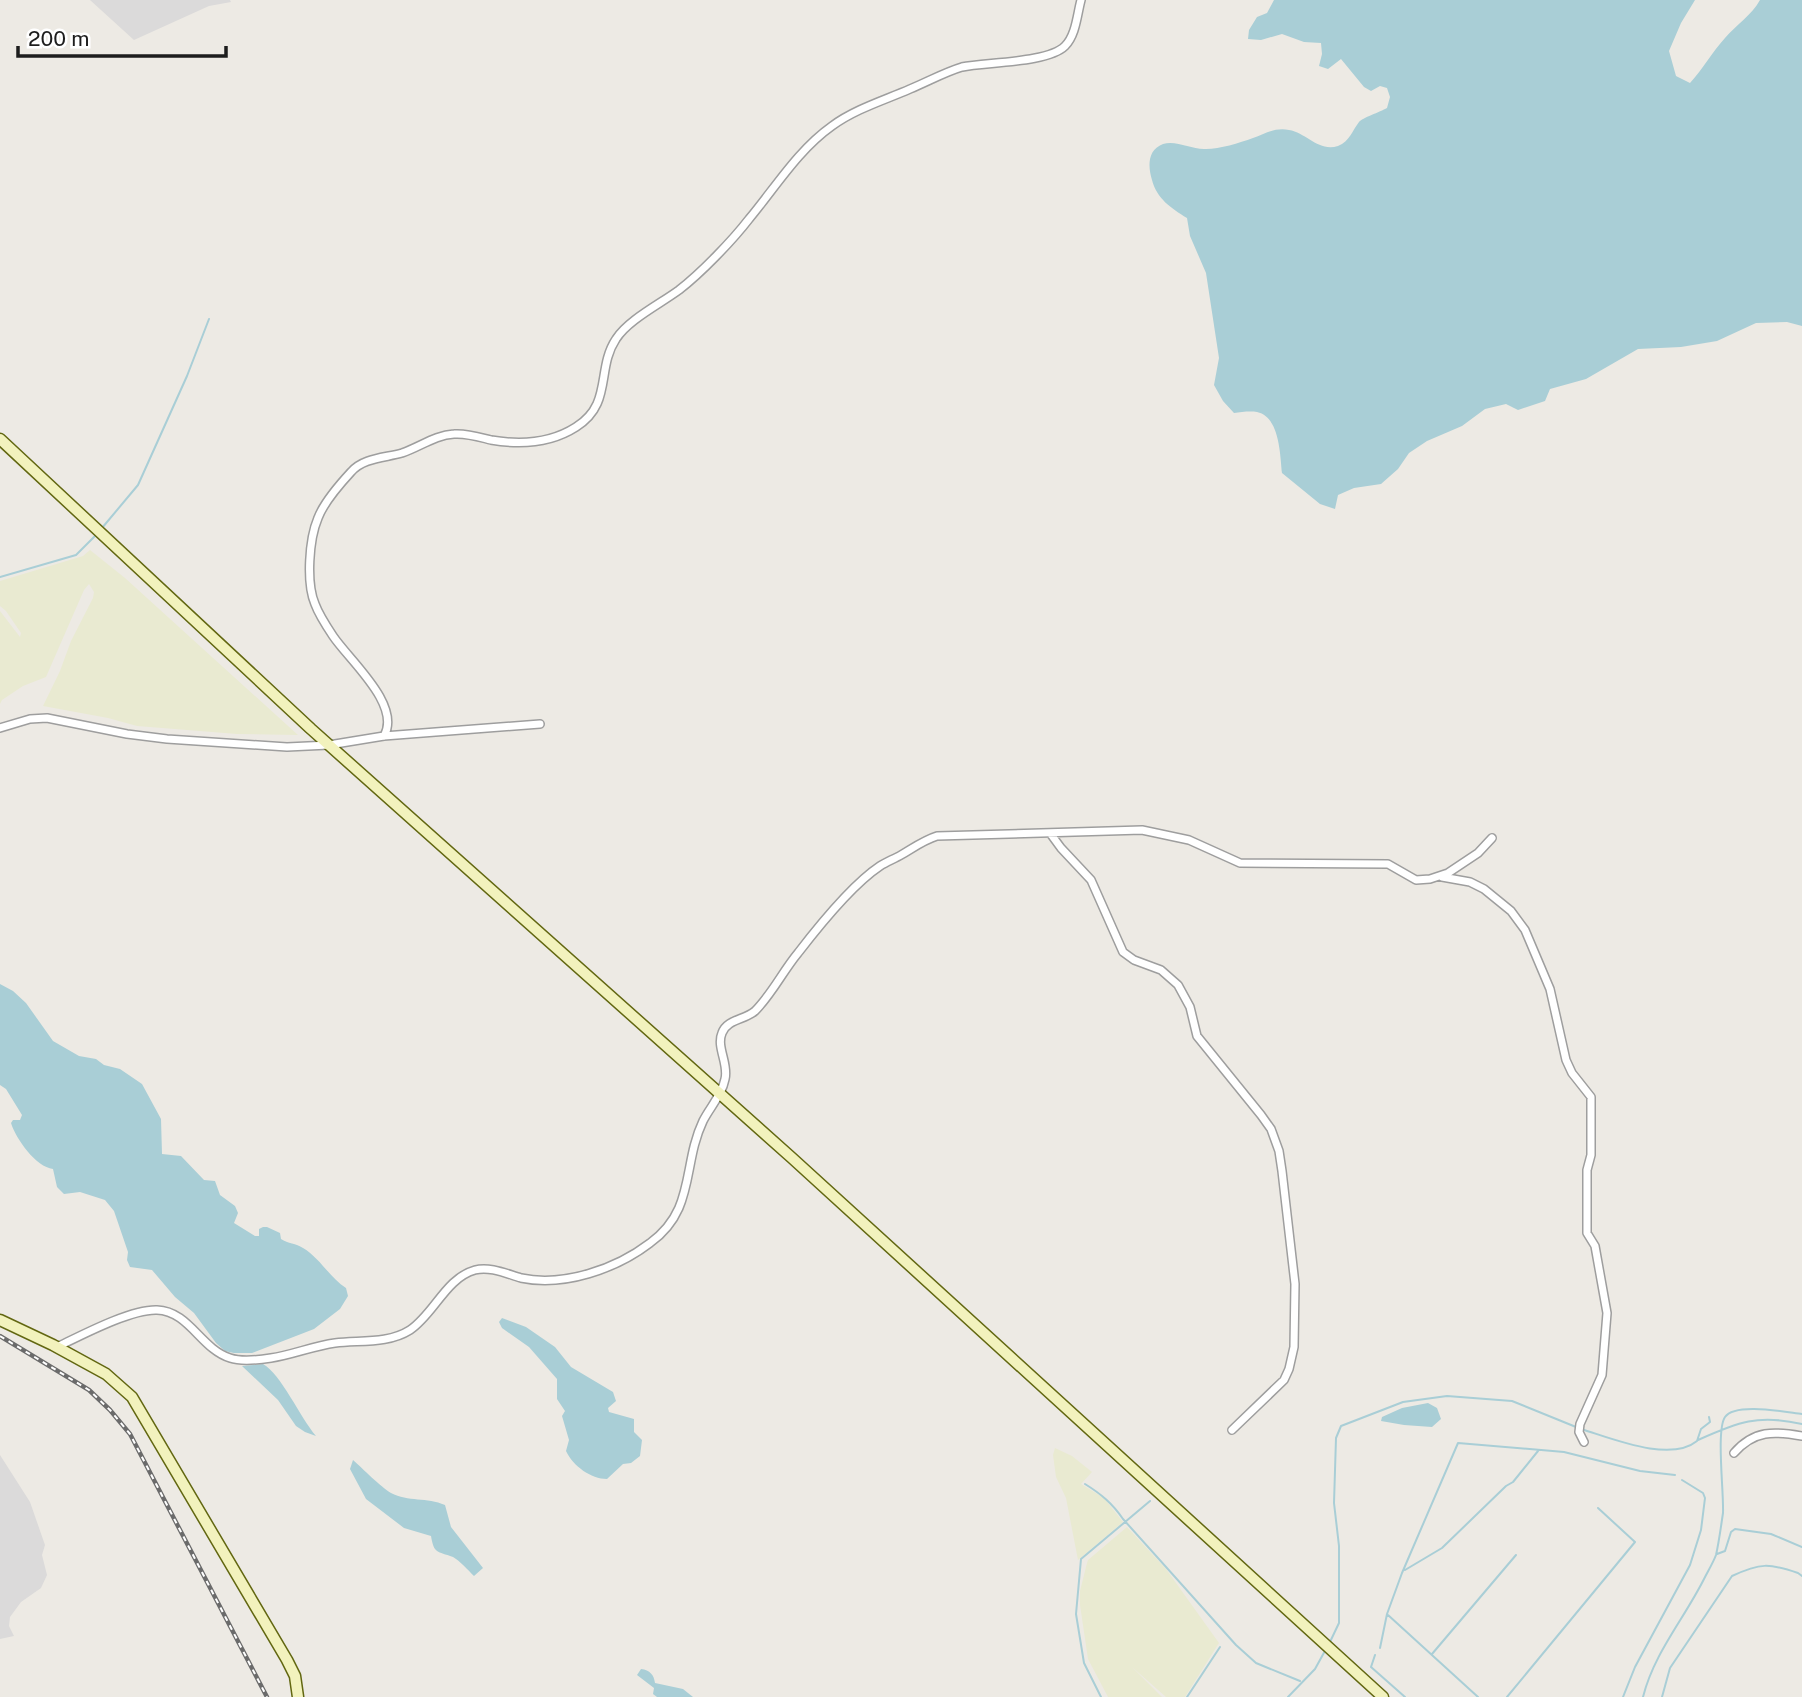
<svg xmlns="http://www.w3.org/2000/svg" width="1802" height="1697" viewBox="0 0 1802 1697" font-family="'Public Sans',sans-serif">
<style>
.residential{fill:#dbdada}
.farmland{fill:#e9ead1}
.water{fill:#a9ced6}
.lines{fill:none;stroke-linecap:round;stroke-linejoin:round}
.stream{stroke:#a9ced6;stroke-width:2}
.minor-casing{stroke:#9e9e9e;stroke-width:10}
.secondary-casing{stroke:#626711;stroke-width:13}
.minor{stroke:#fff;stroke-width:7}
.secondary{stroke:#f2f2bd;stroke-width:10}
.rail-casing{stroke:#6b6b6b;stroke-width:4.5}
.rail{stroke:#fff;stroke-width:2;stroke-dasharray:5;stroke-linecap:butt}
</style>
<rect width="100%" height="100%" fill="#edeae4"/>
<path class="residential" d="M90,0H230L231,2L209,6L134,40Z
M0,1455L30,1502L45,1545L42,1555L47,1575L41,1588L21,1602L10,1617L9,1626L14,1636L0,1639Z"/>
<path class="farmland" d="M90,550L125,578L298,735L237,734L137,726L108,718L43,706L60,671L71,641L93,598L94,592L89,584L84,590L46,677L23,686L2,700L0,704V611L20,637L21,633L6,611L0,606V581L83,556Z
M1055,1448L1072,1456L1092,1472L1081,1484L1104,1498L1123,1522L1078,1560L1066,1498L1056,1477L1053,1455Z
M1127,1527L1166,1569L1219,1643L1185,1697H1166L1132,1667L1162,1697H1108L1088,1659L1080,1605V1591L1087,1563L1088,1560Z"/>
<path class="water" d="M1274,0H1695L1681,23L1669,51L1676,76L1690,83C1703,69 1712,52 1725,38C1737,24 1751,16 1760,0H1802V326L1787,322L1756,323L1717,341L1681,347L1638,349L1586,379L1550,389L1545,401L1518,410L1506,404L1485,409L1462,426L1427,441L1409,453L1398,469L1381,484L1354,488L1338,495L1335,509L1320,504L1282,473C1280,455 1280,417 1257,412C1250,411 1241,412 1234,413L1223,401L1214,385L1219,358L1206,273L1190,236L1187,218C1171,208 1157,199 1152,180C1148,167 1147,150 1163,144C1177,140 1192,150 1206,149C1220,149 1239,143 1253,138C1265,134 1275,127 1289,130C1307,133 1318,152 1338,146C1350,141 1352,131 1359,122C1362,118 1380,112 1387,108L1390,97L1387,88L1380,86L1371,91L1364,87L1341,59L1328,69L1319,66L1322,54L1321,43L1304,42L1282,34L1261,40L1248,39L1249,30L1257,17L1267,13Z
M0,984L13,991L26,1003L53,1041L79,1056L96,1059L104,1065L120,1069L142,1084L161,1119L162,1154L181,1156L204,1180L215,1181L220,1195L235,1206L238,1213L234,1223L255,1236H259V1229L263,1227H267L280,1233L281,1239C288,1244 296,1243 303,1248C320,1258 330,1278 346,1288L348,1296L340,1309L314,1329L252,1353H234L225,1351L216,1343L194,1313L175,1297L152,1270L130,1267L127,1260L128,1252L114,1211L105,1200L80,1192L64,1194L57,1187L53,1169C36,1167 16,1139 11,1123L13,1120H20L22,1115L6,1089L0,1085Z
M502,1318L526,1327L555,1347L571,1367L613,1392L616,1401L608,1408L609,1412L634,1419V1432L642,1440L640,1456L631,1463L623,1464L607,1479C591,1479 573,1466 566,1451L569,1440L562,1416L565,1411L557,1399V1379L529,1347L502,1328L499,1322Z
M263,1364C281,1374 300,1417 316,1436L305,1432L296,1426L278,1400L242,1366Z
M1428,1403L1437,1408L1441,1419L1432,1427L1404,1425L1381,1421L1382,1417L1402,1408Z
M353,1460C363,1469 381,1487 391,1493C408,1502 427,1497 445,1505L451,1527L483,1568L474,1576C468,1570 460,1561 453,1557C437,1551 434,1554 431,1536L404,1528L366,1499L350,1469Z
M641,1669C650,1670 654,1675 655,1683L683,1689L693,1697H657L653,1694L654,1688L637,1675Z"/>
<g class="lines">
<path class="stream" d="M102,528L138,485L187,376L209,319
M0,577L76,555L96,535
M1581,1429C1611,1438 1670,1463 1697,1441L1701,1429L1710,1422L1709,1417
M1698,1440C1738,1422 1758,1414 1802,1424
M1085,1484C1101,1494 1112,1503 1123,1519L1236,1645L1256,1663L1300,1681
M1717,1554L1725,1551L1731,1532L1735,1529L1771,1534L1802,1547
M1405,1570L1442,1548L1506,1486L1513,1482L1538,1451
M1388,1615L1478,1697
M1329,1644L1339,1623V1546L1334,1503L1336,1438L1341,1426L1403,1402L1447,1396L1512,1401L1576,1427
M1380,1648L1387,1614L1402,1573L1458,1443L1564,1452L1640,1471L1675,1475
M1432,1654L1516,1555
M1375,1655L1371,1667L1405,1697
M1101,1697L1084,1663L1076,1614L1081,1559L1150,1501
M1187,1697L1220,1647
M1288,1697L1315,1669L1326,1649
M1507,1697L1635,1542L1598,1508
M1623,1697L1635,1667L1690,1565L1701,1530L1705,1498L1703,1493L1682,1480
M1643,1697C1654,1653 1684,1619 1704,1579C1708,1571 1713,1563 1716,1555C1719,1542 1721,1526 1723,1513C1724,1493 1716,1430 1725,1417C1735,1402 1785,1412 1802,1414
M1662,1697L1670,1668L1732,1576C1760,1563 1769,1563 1798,1573L1802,1576"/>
<defs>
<path id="minor" d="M0,728L30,719L47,718L127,734L167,739L287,747L329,745L384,736L540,724
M384,736C402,705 349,660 333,636C327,627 319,615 315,604C306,583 309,539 318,518C324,502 339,485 351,472C363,458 384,458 402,453C420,447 435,435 454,434C467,433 479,437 491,440C520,445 551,443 576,427C613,404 596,369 616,339C628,320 660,304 679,290C701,273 732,241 749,219C775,188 798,150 832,126C855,109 885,100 910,89C927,82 945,72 962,67C986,62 1048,63 1065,46C1076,35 1077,15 1081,0
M1050,833L1061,848L1091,880L1123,952L1134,960L1161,970L1178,985L1190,1007L1197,1036L1261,1115L1271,1129L1279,1151L1282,1171L1295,1284L1294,1347L1289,1369L1284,1380L1232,1430
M1442,877L1470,882L1484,889L1511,911L1525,930L1550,989L1566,1060L1572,1073L1591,1097V1155L1587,1170V1233L1595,1246L1607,1313L1602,1375L1580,1424L1579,1432L1584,1442
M57,1347C82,1335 131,1309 157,1310C189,1311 201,1349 230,1358C242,1362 258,1360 271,1358C292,1355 313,1346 335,1343C360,1340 388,1344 410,1330C434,1314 446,1278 475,1270C490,1266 507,1274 521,1278C564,1287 616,1269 650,1243C696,1210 682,1165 703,1121C710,1107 722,1095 725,1079C729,1064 716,1047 722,1033C727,1019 745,1020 755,1011C772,994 783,971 798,953C818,927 853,884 880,866C886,862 894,859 901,855C913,848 924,840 937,836L1142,830L1189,840L1240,863L1388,864L1416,880L1430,879L1448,873L1478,853L1492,838
M1734,1453C1754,1430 1774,1431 1802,1436"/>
<path id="secondary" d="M0,439L311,729L792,1158L1383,1697
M0,1320L53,1345L106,1374L132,1397L287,1660L295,1676L298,1697"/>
</defs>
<use href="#minor" class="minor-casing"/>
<use href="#secondary" class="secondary-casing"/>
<use href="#minor" class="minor"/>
<use href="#secondary" class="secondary"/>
<defs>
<path id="rail" d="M0,1336L89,1390L110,1410L130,1434L267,1697"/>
</defs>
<use href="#rail" class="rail-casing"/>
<use href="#rail" class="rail"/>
</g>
<path d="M18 46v10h208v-10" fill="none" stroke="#1d1d1d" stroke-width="3.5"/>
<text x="28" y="46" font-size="21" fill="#1d1d1d" stroke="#ffffff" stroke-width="5" paint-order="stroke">200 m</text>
</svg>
